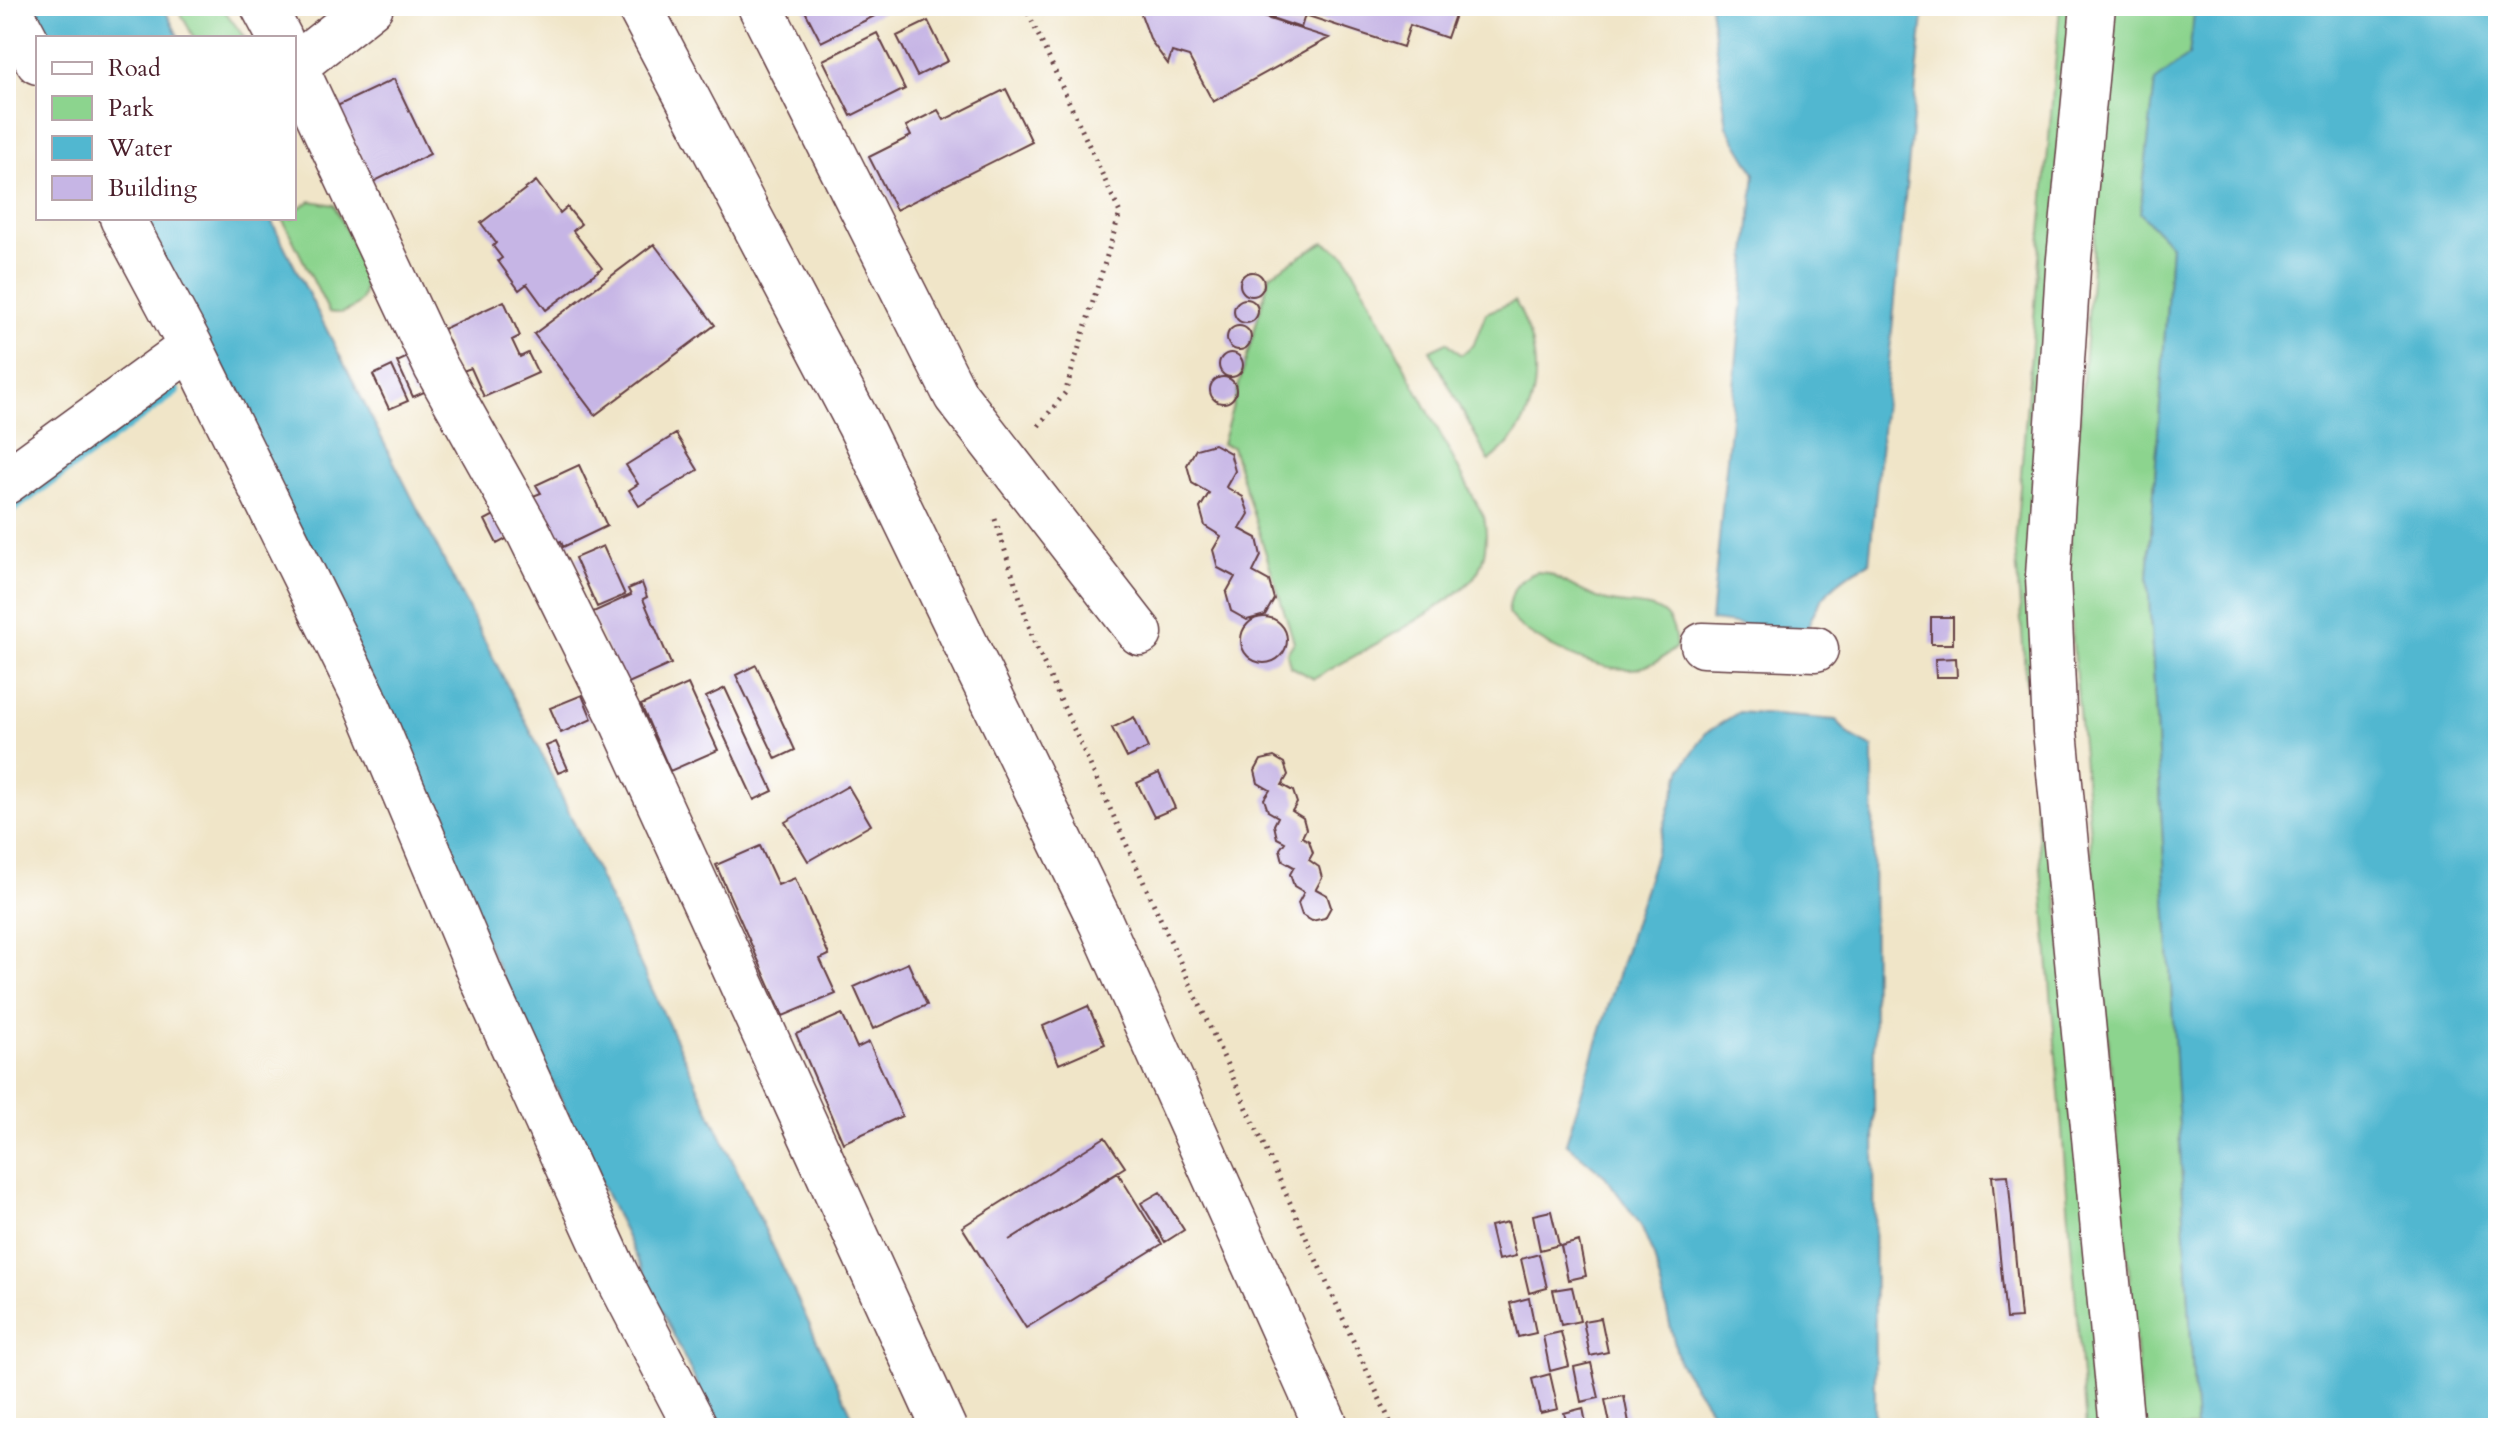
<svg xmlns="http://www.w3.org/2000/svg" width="2504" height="1434" viewBox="0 0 2504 1434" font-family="Cardo,serif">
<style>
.green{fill:#8cd48e;stroke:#6b7a5c;stroke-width:2}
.water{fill:#51b7d0;stroke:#4e6b7e;stroke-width:2}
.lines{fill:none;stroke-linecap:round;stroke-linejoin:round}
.stream{stroke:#51b7d0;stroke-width:12}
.building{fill:#c6b5e5}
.minor-casing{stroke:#633d43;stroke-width:47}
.path{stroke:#633d43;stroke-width:5;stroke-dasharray:2 6;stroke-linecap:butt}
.minor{stroke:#fff;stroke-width:44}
</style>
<rect width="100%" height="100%" fill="#fff"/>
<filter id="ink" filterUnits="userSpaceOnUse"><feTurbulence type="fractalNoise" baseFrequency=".0125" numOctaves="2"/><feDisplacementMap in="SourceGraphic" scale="16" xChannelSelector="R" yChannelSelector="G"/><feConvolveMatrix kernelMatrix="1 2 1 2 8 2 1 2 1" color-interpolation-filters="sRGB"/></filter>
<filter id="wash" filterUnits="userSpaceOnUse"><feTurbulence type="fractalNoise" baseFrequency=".006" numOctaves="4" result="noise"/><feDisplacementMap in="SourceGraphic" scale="32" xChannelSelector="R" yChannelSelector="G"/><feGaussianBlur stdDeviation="1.8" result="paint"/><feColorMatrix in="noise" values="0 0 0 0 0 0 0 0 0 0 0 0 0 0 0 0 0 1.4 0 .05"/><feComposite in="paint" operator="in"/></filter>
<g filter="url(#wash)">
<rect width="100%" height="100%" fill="#f0e5c8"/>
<path class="green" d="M177,6H221L245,38H194Z
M2060,6H2077L2029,588L2106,1428H2086L2015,546Z
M2113,6H2195L2171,245L2148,579L2196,1428H2143L2067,576Z
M311,201L334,205C345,230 383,290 353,308C343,313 340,314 329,312L282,218H294V210Z
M1324,242L1346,255L1484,517C1488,534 1486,561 1475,576C1449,608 1354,655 1314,679L1290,666L1287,653L1294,642L1232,447L1222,444L1270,275Z
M1515,301C1546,358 1544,420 1489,461L1430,350L1447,342L1461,355L1474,344L1486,313Z
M1537,572L1547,573C1565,581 1584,594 1603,600C1638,610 1674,595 1676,647C1662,660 1646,670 1626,669C1591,668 1528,641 1508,613C1511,591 1515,580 1537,572Z"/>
<path class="water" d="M30,6H163L179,38H47Z
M1710,6H1924L1869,563C1837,579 1816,597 1806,633L1711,621L1755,173L1727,126Z
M2195,6H2498V1428H2196L2148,578L2171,245L2140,213L2155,81L2189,55Z
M140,218H270L535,740L858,1428H718Z
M1739,712L1836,720L1849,735L1873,748L1875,1428H1722L1679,1362L1654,1257L1640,1224L1605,1176L1566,1143L1682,768L1706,733Z"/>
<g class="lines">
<path class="stream" d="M6,512L174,391"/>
</g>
<g id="blocks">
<path class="building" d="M810,6H895L821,42L804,9Z
M1138,6H1186L1205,11L1206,6H1228L1329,38L1213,102L1189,57L1172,52L1168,64L1151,41Z
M1237,6H1458L1447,38L1410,25L1403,47L1305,15L1301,28Z
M928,21L948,61L917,76L897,36Z
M877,33L905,89L851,116L823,60Z
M394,79L430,154L373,182L337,106Z
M1006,89L1032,142L896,210L869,157L911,136L906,126L938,110L944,120Z
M536,181L560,213L567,207L581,224L573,231L602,268L546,310L527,284L519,290L498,261L502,258L493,246L496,243L481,223Z
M654,244L715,325L595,415L534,334Z
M1240 284a12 12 0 1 1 24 0a12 12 0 1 1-24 0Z
M1234 311a12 12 0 1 1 24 0a12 12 0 1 1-24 0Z
M504,301L520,336L512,340L520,357L528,353L538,373L484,397L471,368L460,372L441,330Z
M1227 338a12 12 0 1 1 24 0a12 12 0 1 1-24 0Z
M1219 365a12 12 0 1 1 24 0a12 12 0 1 1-24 0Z
M414,354L431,389L413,397L397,362Z
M392,366L408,401L389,409L373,375Z
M1210 390a13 13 0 1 1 26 0a13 13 0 1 1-26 0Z
M676,434L698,470L639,506L629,490L638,484L626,465Z
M1214,444L1230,453L1235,471L1226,487L1243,497L1249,514L1240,529L1257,538L1261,556L1253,572L1269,581L1274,599L1265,615L1247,620L1231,611L1226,593L1235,577L1218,568L1213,550L1221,536L1205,526L1200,508L1209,493L1192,483L1187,465L1196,449Z
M579,465L607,526L563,547L561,541L555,543L533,496L541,493L536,485Z
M498,513L510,537L497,544L485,520Z
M603,546L625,595L597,607L575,558Z
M642,583L647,597L643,599L671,664L624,685L591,613L631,595L628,589Z
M1241 640a23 23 0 1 1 46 0a23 23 0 1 1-46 0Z
M1931,617H1953V644H1931Z
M1956,658L1957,677H1936L1935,659Z
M756,665L795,750L776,759L736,675Z
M688,684L718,750L670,771L641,705Z
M725,688L773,791L754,800L706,697Z
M582,695L592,719L561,733L550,708Z
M1134,717L1148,748L1127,758L1112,728Z
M556,742L568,769L558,773L546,746Z
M1274,757L1284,763L1288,775L1282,785L1293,791L1297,803L1292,811L1303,818L1306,829L1302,837L1309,841L1313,853L1309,860L1319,867L1322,878L1316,889L1327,895L1331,907L1325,918L1312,921L1302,915L1298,903L1304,892L1294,886L1290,874L1294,867L1283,861L1280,849L1285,842L1277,838L1274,825L1278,817L1268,811L1264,799L1270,790L1258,783L1255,771L1261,760Z
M1159,773L1175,808L1154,817L1137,783Z
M848,786L871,825L808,861L785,822Z
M760,846L778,885L795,878L829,955L820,959L836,994L783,1016L716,865Z
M908,963L927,1005L873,1029L854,987Z
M1088,1006L1105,1044L1059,1064L1043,1026Z
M842,1014L857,1048L869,1042L902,1116L843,1143L796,1034Z
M1105,1137L1125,1167L1009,1240L1118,1173L1162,1244L1026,1328L962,1227Z
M2008,1175L2021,1318L2006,1319L1992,1176Z
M1160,1192L1184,1230L1165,1242L1141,1203Z
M1551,1211L1559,1245L1540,1250L1533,1215Z
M1508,1222L1516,1256L1498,1260L1490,1226Z
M1579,1241L1586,1276L1568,1280L1561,1246Z
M1539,1254L1547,1288L1529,1293L1521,1259Z
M1572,1287L1580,1321L1561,1325L1553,1290Z
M1529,1298L1536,1333L1518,1337L1510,1303Z
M1601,1318L1608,1352L1590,1356L1583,1321Z
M1561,1332L1569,1366L1550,1371L1543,1336Z
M1591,1363L1599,1398L1581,1402L1574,1367Z
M1550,1374L1558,1409L1540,1413L1532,1379Z
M1624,1396L1630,1428H1611L1605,1400Z
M1583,1408L1587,1428H1568L1564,1413Z"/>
</g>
</g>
<g filter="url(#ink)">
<use href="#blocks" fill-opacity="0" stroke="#633d43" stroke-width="2"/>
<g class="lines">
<defs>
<path id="minor" d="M8,6L38,62
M263,6L280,38
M639,6L859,424L1101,923L1327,1428
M760,6L956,396L1140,633
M2093,6L2068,269L2048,576L2055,731L2122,1428
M294,64L436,367L529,533L619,715L944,1428
M295,66L371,6
M122,218L191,347L364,697L482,978L616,1274L696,1428
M6,482L191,347
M1703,645L1816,649"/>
</defs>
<use href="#minor" class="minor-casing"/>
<path class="path" d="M1025,6L1120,213L1065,393L1036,429
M995,519L1034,642L1393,1428"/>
<use href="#minor" class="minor"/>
</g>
</g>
<rect width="2504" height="1434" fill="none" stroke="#fff" stroke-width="32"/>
<rect x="36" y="36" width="260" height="184" fill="#ffffff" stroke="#b7a5aa" stroke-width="2"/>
<rect x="52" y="62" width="40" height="12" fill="#ffffff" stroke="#b7a5aa" stroke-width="2"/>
<text x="108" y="76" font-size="24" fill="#4a1f2b">Road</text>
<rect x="52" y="96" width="40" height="24" fill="#8cd48e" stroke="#b7a5aa" stroke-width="2"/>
<text x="108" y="116" font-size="24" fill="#4a1f2b">Park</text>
<rect x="52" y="136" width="40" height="24" fill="#51b7d0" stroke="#b7a5aa" stroke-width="2"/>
<text x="108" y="156" font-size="24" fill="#4a1f2b">Water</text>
<rect x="52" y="176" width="40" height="24" fill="#c6b5e5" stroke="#b7a5aa" stroke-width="2"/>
<text x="108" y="196" font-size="24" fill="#4a1f2b">Building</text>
</svg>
